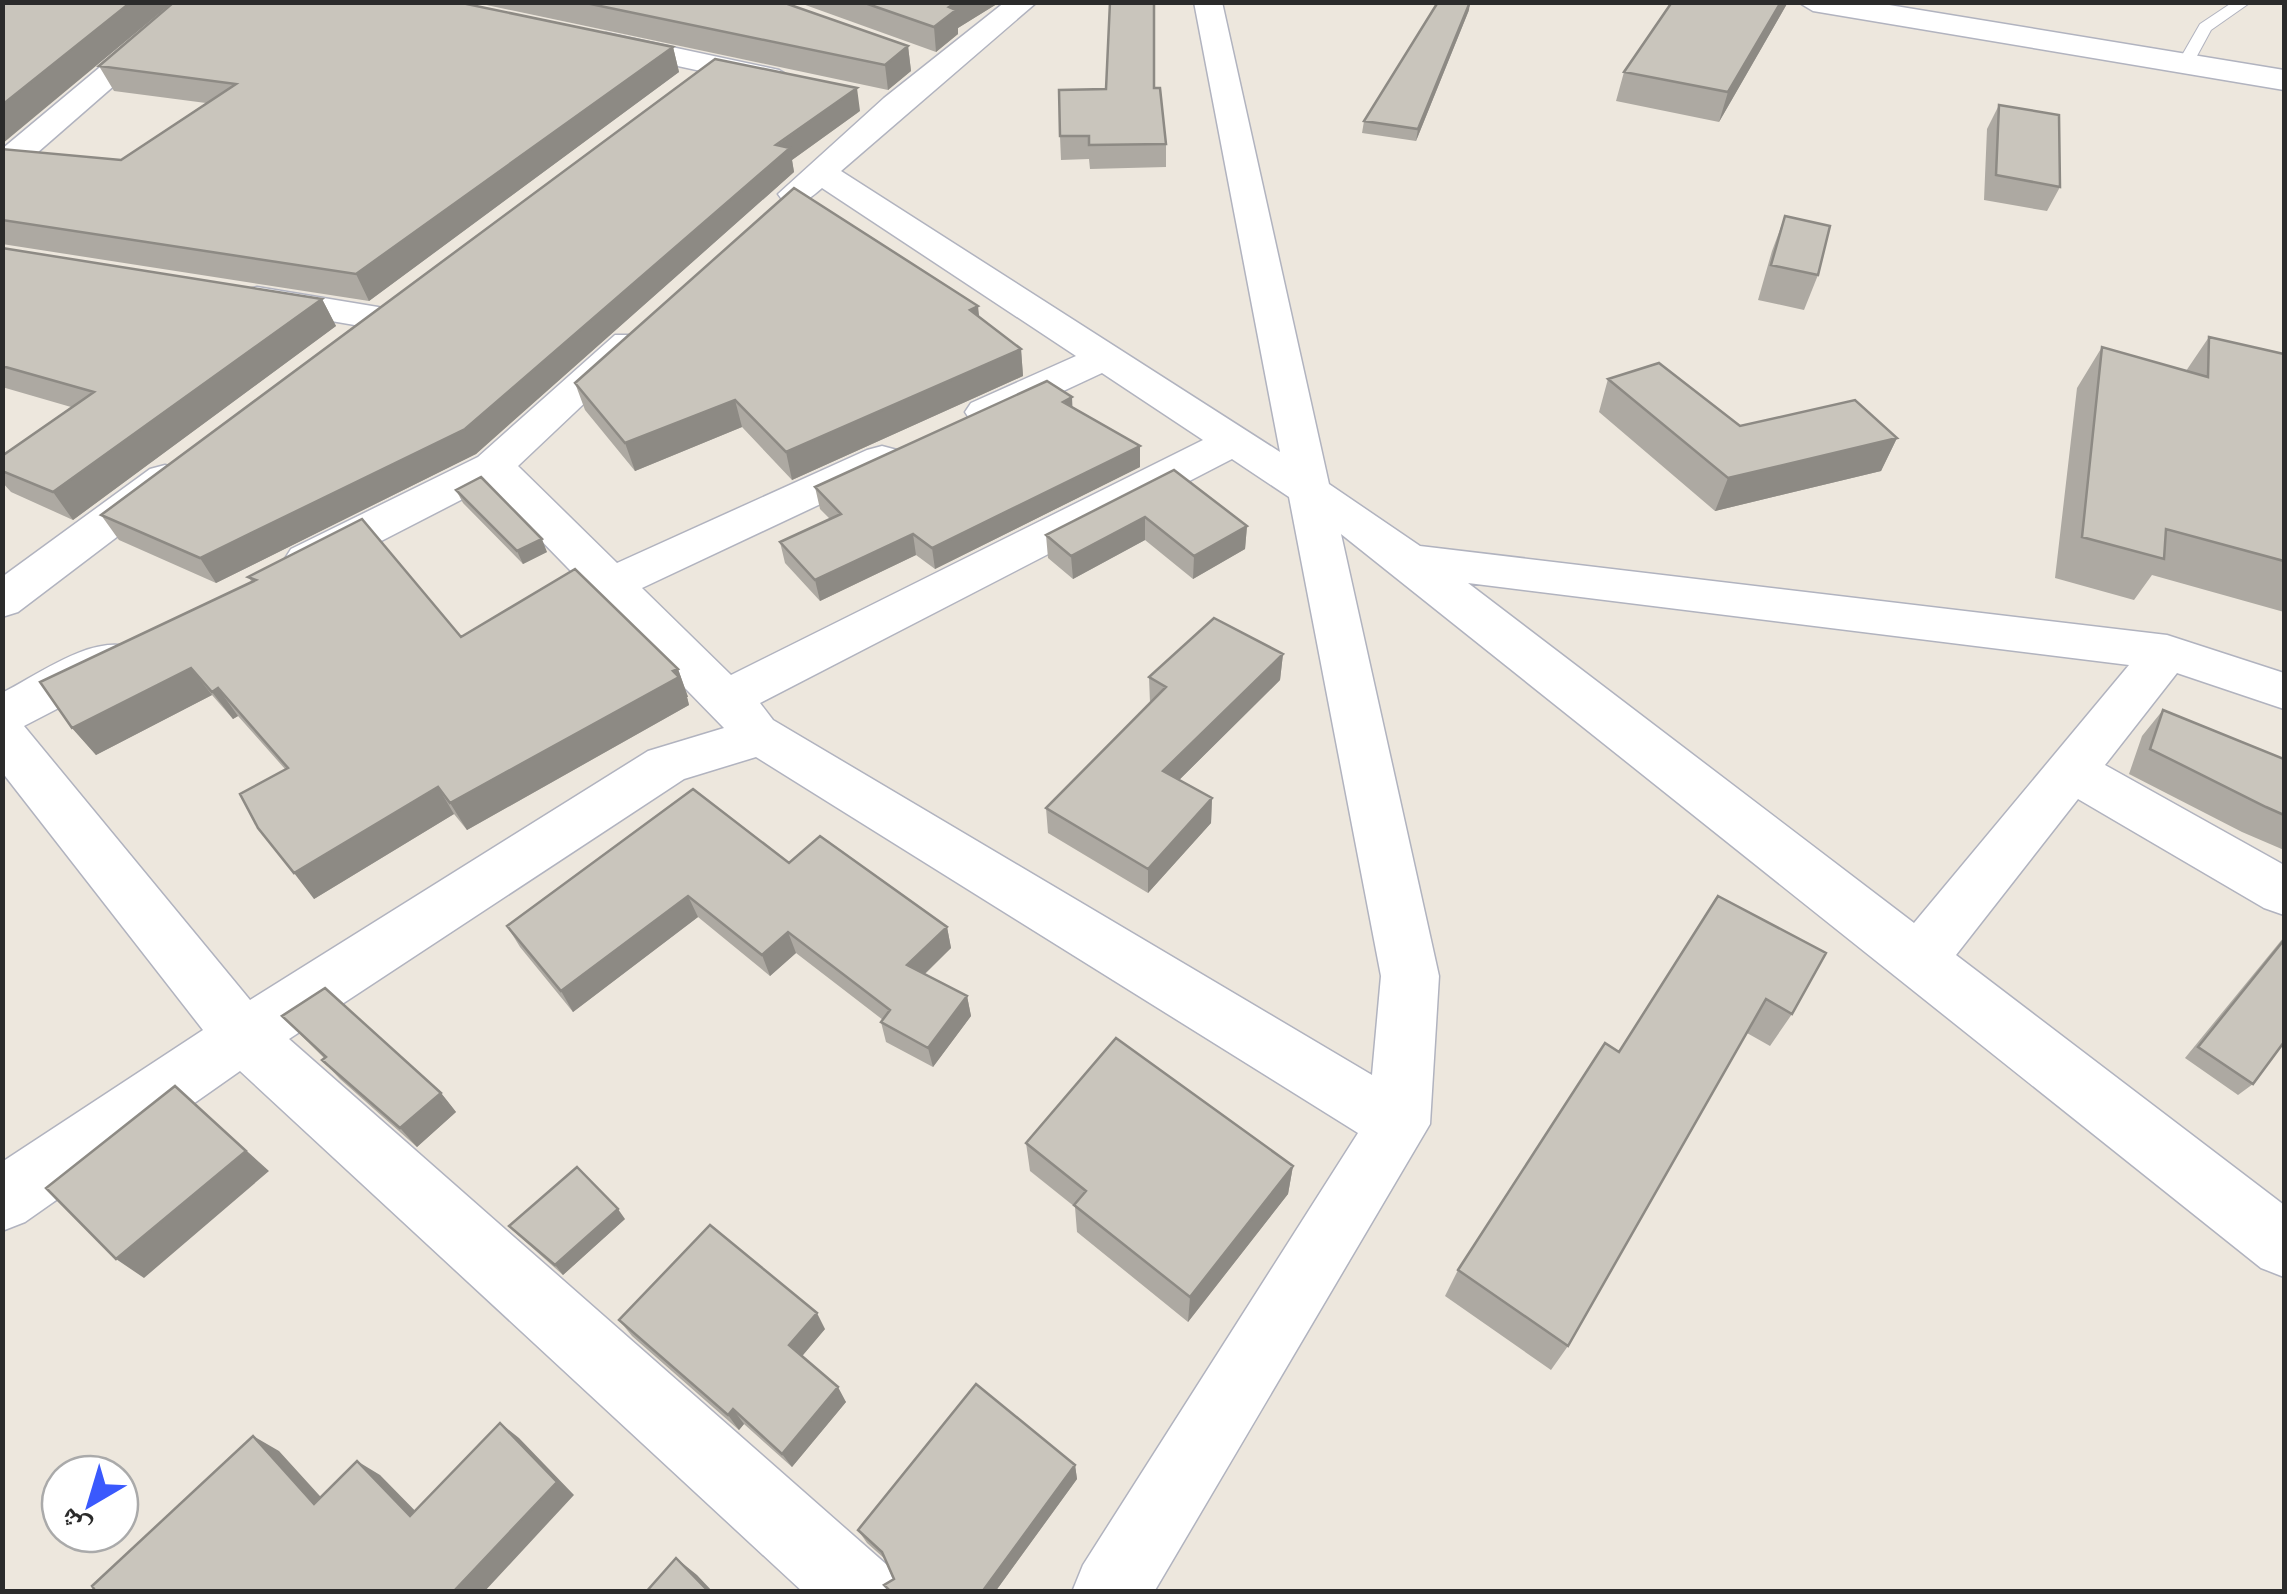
<svg xmlns="http://www.w3.org/2000/svg" width="2287" height="1594" viewBox="0 0 2287 1594" font-family="'DM Sans','Noto Naskh Arabic',sans-serif">
<style>
.lines{fill:none;stroke-linecap:round;stroke-linejoin:round}
.service-casing{stroke:#b1b3bf;stroke-width:2}
.minor-casing{stroke:#b1b3bf;stroke-width:3}
.tertiary-casing{stroke:#b1b3bf;stroke-width:3}
.service{fill:#fff;fill-rule:evenodd}
.minor{fill:#fff;fill-rule:evenodd}
.tertiary{fill:#fff;fill-rule:evenodd}
.wall{fill:#ada9a2}
.shaded-wall{fill:#8d8a84}
.building{fill:#c9c5bc;stroke:#8d8a84;stroke-width:2.5}
</style>
<rect width="100%" height="100%" fill="#ede7dd"/>
<g class="lines">
<defs>
<path id="service" d="M2233,2H2251L2211,30L2191,67H2179L2177,64L2200,24Z"/>
<path id="minor" d="M178,2H210L14,173L2,176V149Z
M1005,2H1037L841,171L1280,452L1194,2H1222L1329,484L1420,546L2167,635L2284,673V709L2177,673L2105,765L2284,865V915L2264,908L2078,799L1956,955L2284,1205V1277L2261,1268L1341,534L1439,976L1430,1124L1154,1592H1072L1083,1565L1358,1133L756,757L684,779L289,1039L887,1565L898,1592H803L240,1071L25,1222L2,1231V1162L203,1030L2,772V693C38,675 91,635 130,647L137,659L130,671L24,726L250,1000L648,751L724,728L488,486L323,571L307,575L291,571L284,560L291,549L478,457L615,335H643L648,343L518,466L617,563L867,450L882,446L897,450L903,459L897,468L642,588L731,675L1203,440L1102,373L999,421L985,424L971,421L965,412L971,403L1076,356L822,188C808,200 801,206 783,201L778,194L884,98ZM1232,459L1289,497L1381,976L1372,1075L773,720L760,703ZM1468,583L2129,665L1914,923Z
M606,33L779,70L794,79L779,88L595,48L591,42L595,36Z
M257,287L378,307L391,310L397,318L391,326L378,329L244,306L238,298L244,290Z
M165,465L180,469L186,479L180,489L18,612L2,617V577L150,469Z"/>
<path id="tertiary" d="M1798,2H1871L2284,70V90L1813,11Z"/>
</defs>
<use href="#service" class="service-casing"/>
<use href="#minor" class="minor-casing"/>
<use href="#tertiary" class="tertiary-casing"/>
<use href="#service" class="service"/>
<use href="#minor" class="minor"/>
<use href="#tertiary" class="tertiary"/>
</g>
<path class="wall" d="M472,2H782L908,46L911,71L888,90Z
M797,2H1000L958,28V34L936,52Z
M1788,2L1719,122L1616,101L1624,72Z
M1469,10L1416,141L1362,133L1364,121Z
M673,47L679,72L369,301L2,244V149L121,160L206,103L114,91L99,66Z
M1154,88L1166,144V167L1090,169L1089,159L1061,160L1060,136Z
M1999,105L2060,187L2047,211L1984,200L1987,129Z
M860,111L792,160L794,172L476,454L216,583L119,540L101,515Z
M1785,216L1818,275L1804,310L1758,300L1772,251Z
M2,248L322,299L336,326L73,520L11,492L2,482V456L71,407L2,387Z
M980,317L1021,349L1023,376L792,480L742,427L635,471L585,410L575,383Z
M2209,337L2284,354V612L2152,575L2134,600L2055,578L2077,388L2102,347L2186,371Z
M1608,379L1740,426L1897,438L1881,471L1715,511L1599,412Z
M1140,446V467L935,569L916,555L820,601L785,563L780,542L830,519L820,509L815,487Z
M1174,470L1247,526L1245,549L1193,579L1145,540L1073,579L1048,558L1046,535Z
M456,490L547,552L523,564L463,503Z
M248,577L461,637L678,669L688,697H687L689,705L467,830L454,814L314,899L285,769L238,716L233,719L212,695L96,755L72,728L252,582Z
M1283,654L1280,680L1179,780L1212,798L1211,823L1148,893L1048,833L1046,808L1150,703L1149,677Z
M2163,710L2284,759V850L2242,832L2129,774L2142,736Z
M789,863L947,927L951,948L925,974L967,996L971,1016L933,1067L886,1042L881,1022L883,1020L796,953L770,976L698,917L573,1012L520,947L507,926Z
M1718,896L1792,1014L1770,1046L1747,1033L1568,1346L1551,1370L1445,1296L1458,1270L1619,1052Z
M2284,937V1042L2253,1084L2238,1095L2185,1058Z
M282,1016L441,1093L456,1112L417,1147L340,1079L322,1060L324,1058Z
M1026,1143L1293,1166L1288,1194L1188,1322L1077,1232L1075,1207L1030,1171Z
M625,1219L563,1275L518,1235L509,1226Z
M619,1320L825,1329L802,1356L846,1402L792,1467L744,1424L739,1430L632,1336Z
M1075,1465L1077,1479L995,1592H889L884,1585L894,1579L885,1559L867,1543L858,1530Z"/>
<path class="shaded-wall" d="M131,2H173L2,144V105Z
M957,2H1000L958,28V34L936,52L934,27L949,7Z
M1470,2L1469,10L1416,141L1418,129Z
M1781,2H1788L1719,122L1728,92Z
M908,46L911,71L888,90L885,65Z
M673,47L679,72L369,301L356,274Z
M857,88L860,111L792,160L794,172L476,454L216,583L200,558Z
M322,299L336,326L73,520L53,492Z
M978,306L981,333L970,310Z
M1021,349L1023,376L792,480L786,452Z
M1072,397L1073,419L1063,402Z
M735,400L742,427L635,471L625,443Z
M1897,438L1881,471L1715,511L1728,478Z
M1140,446V467L935,569L932,548Z
M1145,517V540L1073,579L1071,556Z
M1247,526L1245,549L1193,579L1194,556Z
M913,534L916,555L820,601L815,580Z
M542,539L547,552L523,564L517,551Z
M1283,654L1280,680L1163,796V771Z
M191,668L212,695L96,755L72,728Z
M678,669L688,697H687L689,705L467,830L450,803Z
M218,688L238,716L233,719L212,692Z
M438,787L454,814L314,899L294,873Z
M1212,798L1211,823L1148,893V869Z
M688,896L698,917L573,1012L561,991Z
M947,927L951,948L912,986L907,965Z
M788,932L796,953L770,976L762,955Z
M967,996L971,1016L933,1067L928,1048Z
M175,1086L269,1171L144,1278L116,1259Z
M441,1093L456,1112L417,1147L400,1128Z
M1293,1166L1288,1194L1188,1322L1190,1297Z
M618,1209L625,1219L563,1275L555,1265Z
M817,1313L825,1329L798,1361L789,1345Z
M838,1387L846,1402L792,1467L782,1454Z
M733,1409L744,1424L739,1430L728,1415Z
M500,1423L519,1438L574,1495L484,1592H453Z
M253,1436L279,1451L339,1517L314,1504Z
M357,1461L380,1475L432,1528L410,1516Z
M1075,1465L1077,1479L995,1592H982Z
M676,1558L697,1575L713,1592H709Z"/>
<path class="building" d="M2,2H131L2,105Z
M174,2H457L673,47L356,274L2,220V149L121,160L236,84L99,66Z
M581,2H782L908,46L885,65Z
M862,2H957L949,7L956,10L934,27Z
M1110,2H1154V88H1160L1166,144L1089,145V136H1060L1059,90L1106,89Z
M1438,2H1470L1418,129L1364,121Z
M1672,2H1781L1728,92L1624,72Z
M715,59L857,88L776,145L790,148L465,429L200,558L101,515Z
M1999,105L2059,115L2060,187L1996,175Z
M794,188L978,306L970,310L1021,349L786,452L735,400L625,443L575,383Z
M1785,216L1830,226L1818,275L1771,265Z
M2,248L322,299L53,492L2,471V456L94,392L2,366Z
M2209,337L2284,354V561L2166,529L2164,559L2082,537L2102,347L2208,377Z
M1659,363L1740,426L1855,400L1897,438L1728,478L1608,379Z
M1047,381L1072,397L1063,402L1140,446L932,548L913,534L815,580L780,542L841,514L815,487Z
M1174,470L1247,526L1194,556L1145,517L1071,556L1046,535Z
M481,477L542,539L517,551L456,490Z
M362,519L461,637L575,569L678,669L673,671L679,677L450,803L438,787L294,873L258,828L240,794L288,768L218,688L212,692L191,668L72,728L40,682L256,580L248,577Z
M1214,618L1283,654L1163,771L1212,798L1148,869L1046,808L1166,687L1149,677Z
M2163,710L2284,759V815L2266,807L2150,749Z
M693,789L789,863L820,836L947,927L907,965L967,996L928,1048L881,1022L890,1010L788,932L762,955L688,896L561,991L507,926Z
M1718,896L1826,953L1792,1014L1766,999L1568,1346L1458,1270L1605,1043L1619,1052Z
M2284,940V1042L2253,1084L2198,1047Z
M325,988L441,1093L400,1128L322,1060L326,1057L282,1016Z
M1116,1038L1293,1166L1190,1297L1074,1205L1086,1191L1026,1143Z
M175,1086L246,1151L116,1259L46,1188Z
M577,1167L618,1209L555,1265L509,1226Z
M710,1225L817,1313L789,1345L838,1387L782,1454L733,1409L728,1415L619,1320Z
M976,1384L1075,1465L982,1592H891L884,1585L894,1579L882,1552L858,1530Z
M500,1423L557,1482L453,1592H96L92,1586L253,1436L314,1504L357,1461L410,1516Z
M676,1558L709,1592H646Z"/>
<rect width="2287" height="1594" fill="none" stroke="#2b2b2b" stroke-width="10"/>
<g transform="translate(90 1504) rotate(218)"><circle r="48" fill="#ffffff" stroke="#aaaaaa" stroke-width="2.5"/>
<path d="M0-8L18 38L0 25L-18 38Z" fill="#3a59fd"/>
<text y="-15" font-size="28" font-weight="bold" text-anchor="middle" fill="#2b2b2b">ش</text>
</g>
</svg>
